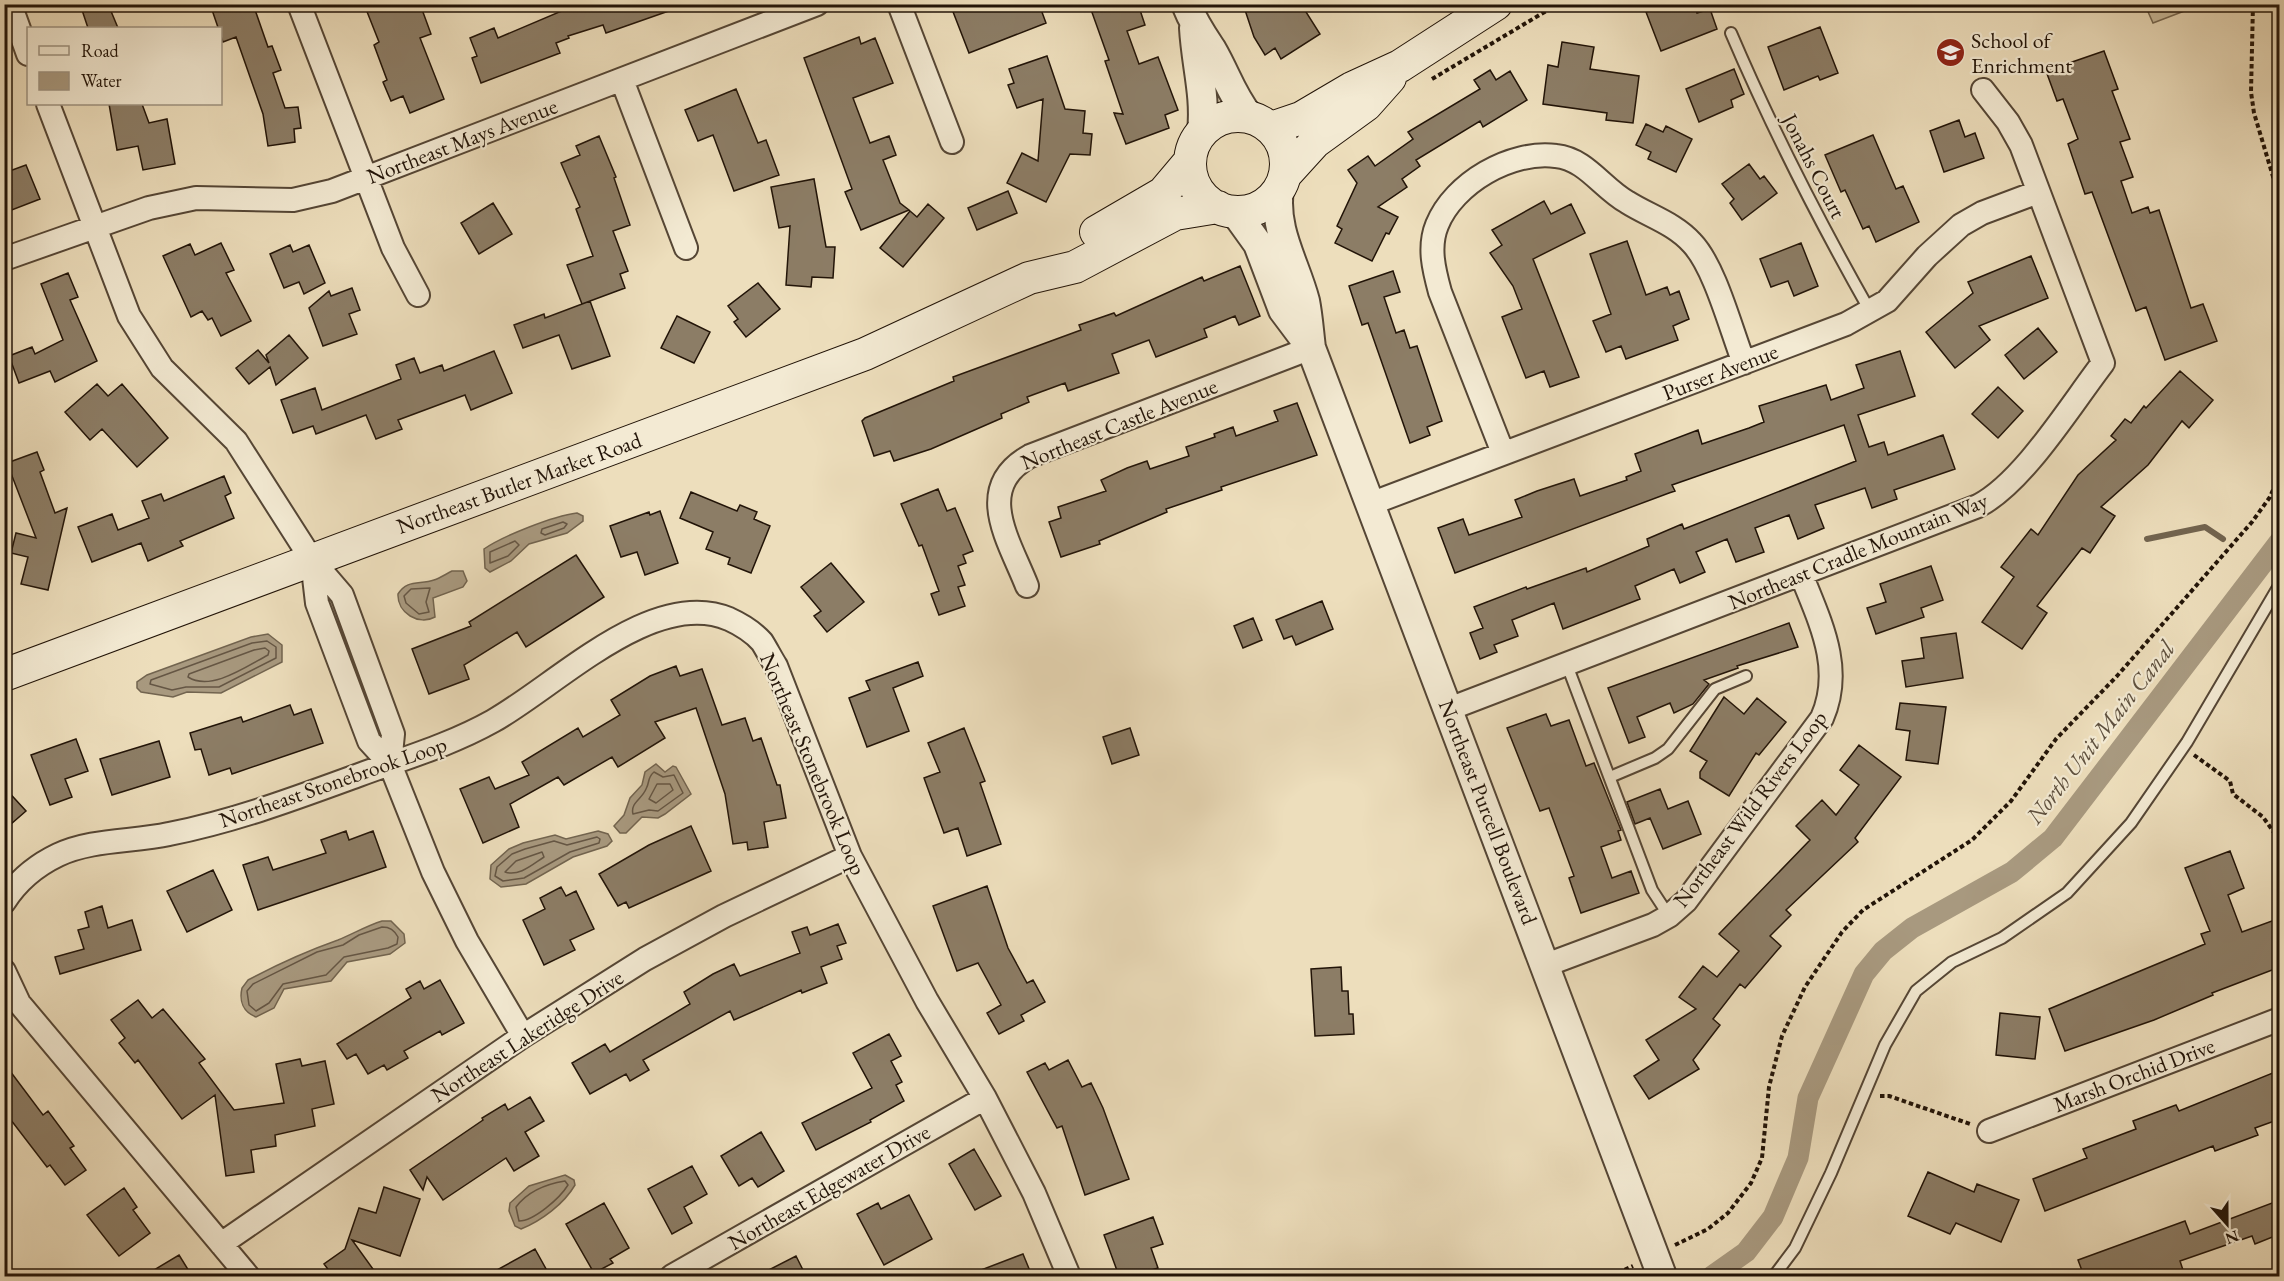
<svg xmlns="http://www.w3.org/2000/svg" width="2284" height="1281" viewBox="0 0 2284 1281" font-family="'EB Garamond',serif">
<style>
.grass{fill:#cabc9d;stroke:#766852;stroke-width:1.5}
.water{fill:#a8997f;stroke:#72644f;stroke-width:1.5}
.lines{fill:none;stroke-linecap:round;stroke-linejoin:round}
.shore{stroke:#655644;stroke-width:1.5}
.stream{stroke:#72644f;stroke-width:6}
.canal{stroke:#a8997f;stroke-width:21}
.building{fill:#8c7d66;stroke:#221408;stroke-width:1.5}
.service-casing{stroke:#554635;stroke-width:14}
.minor-casing{stroke:#554635;stroke-width:26}
.tertiary-casing{stroke:#554635;stroke-width:32}
.secondary-casing{stroke:#221408;stroke-width:34}
.path{stroke:#221408;stroke-width:4;stroke-dasharray:4.5 3;stroke-linecap:butt}
.service{stroke:#f3ead3;stroke-width:10}
.minor{stroke:#f3ead3;stroke-width:22}
.tertiary{stroke:#f3ead3;stroke-width:28}
.secondary{stroke:#f3ead3;stroke-width:32}
.labels{text-anchor:middle;dominant-baseline:central;stroke-width:4.5;stroke-linejoin:round;paint-order:stroke}
.poi-label{font-size:22px;fill:#221408;stroke:#f3ead3;text-anchor:start}
.street-label{font-size:22px;fill:#221408;stroke:#f3ead3}
.water-label{font-size:24px;font-style:italic;fill:#5e503e;stroke:#f3ead3}
</style>
<rect width="100%" height="100%" fill="#eddebc"/>
<filter id="stains"><feTurbulence type="fractalNoise" baseFrequency=".00333" numOctaves="4"/><feColorMatrix values="0 0 0 0 .2 0 0 0 0 .09 0 0 0 0 .02 0 0 0 .5 -.17"/></filter>
<radialGradient id="worn" r=".72"><stop offset=".6" stop-color="#630" stop-opacity="0"/><stop offset="1" stop-color="#630" stop-opacity=".3"/></radialGradient>
<path class="grass" d="M2145,5H2200L2153,23Z"/>
<path class="water" d="M577,513L583,516V521L567,533L529,544L511,561L490,572L485,568L484,549C503,536 553,516 577,513Z
M452,571H463L467,581L463,587L433,598L435,617C419,626 397,613 398,594C407,579 420,585 434,580C440,578 446,574 452,571Z
M268,634L282,645V662L221,693L187,692L173,697L141,692L137,688V682L147,675L251,637Z
M656,764L665,772L673,766L676,767L691,794L665,814L658,818L642,817L626,833H620L614,826L624,815L630,798L642,785L645,772Z
M598,831L608,834L612,841L607,846L573,857L526,884L501,887L490,879L491,865L509,849L523,843L555,835L566,839Z
M382,921H391L404,934L405,943L390,954L347,962L331,981L284,989L274,1008L256,1017C243,1012 239,1001 242,988L248,980C278,964 307,951 338,940C353,934 366,926 382,921Z
M565,1175L574,1180L575,1185C564,1204 541,1221 521,1229L515,1226L509,1211L510,1203L529,1186Z"/>
<g class="lines">
<path class="shore" d="M563,522L567,524L564,528L545,535L541,533L542,529Z
M515,541L519,545L508,556L490,563V552Z
M430,588L426,602L429,612L419,614L406,603L404,596L411,589Z
M267,641L276,647V658L219,687H186L172,690L150,684L151,680L252,643Z
M265,648L269,651L268,655C247,666 211,692 188,677L189,674L254,650Z
M654,772L663,777L674,775L683,793L658,811L649,810L633,814C630,803 642,799 646,789C650,782 647,778 654,772Z
M657,784H670L673,790L656,803L649,799Z
M597,837L600,839L599,843L570,852L524,878L503,881L495,876L497,867L512,854L525,849L554,841L567,845Z
M542,852L544,857C533,864 519,877 505,872L516,861Z
M382,927C390,927 394,930 398,937L397,944L388,948L344,957L326,975L283,984L269,1003L256,1011L249,1005L247,991L253,984L317,952L343,945L359,935Z
M565,1181L568,1185C560,1198 534,1221 519,1221L516,1207C528,1191 546,1184 565,1181Z"/>
<path class="stream" d="M2147,539L2205,527L2223,539"/>
<path class="canal" d="M1712,1276L1746,1252L1773,1217L1798,1158L1808,1098L1864,974L1883,951L1912,928L2012,872L2053,838L2280,541"/>
</g>
<path class="building" d="M80,4H108L118,28H88Z
M210,4H253L268,47L272,46L281,70L273,73L285,108L298,107L301,128L294,129L295,142L268,146L263,114L236,37L223,42Z
M364,4H420L431,34L420,38L444,99L410,113L403,96L391,101L383,82L387,80L374,45L379,42Z
M578,4L683,6L606,33L603,25L568,36L569,38L556,43L560,53L481,83L472,58L477,56L470,38L494,28L498,38Z
M950,4H1039L1046,23L969,53Z
M1089,4H1138L1145,25L1127,31L1139,64L1158,57L1178,110L1165,115L1169,128L1126,144L1114,113L1123,114L1105,61L1109,60Z
M1243,4H1301L1320,34L1281,59L1275,48L1265,55L1254,37Z
M1666,4H1694L1697,13L1710,9L1717,29L1661,51L1646,12Z
M1820,27L1838,73L1820,80L1818,76L1784,90L1768,47Z
M859,37L861,44L875,38L893,83L853,98L870,143L889,136L896,155L883,160L900,203L909,210L861,230L845,192L852,189L804,58Z
M1562,42L1594,47L1590,69L1639,76L1633,123L1606,120L1607,113L1543,104L1548,65L1558,67Z
M2104,51L2118,89L2112,91L2130,139L2120,142L2133,177L2121,181L2132,213L2148,207L2150,213L2159,210L2191,308L2203,304L2217,341L2165,360L2146,307L2136,311L2092,192L2085,194L2068,144L2078,139L2063,99L2057,101L2046,71Z
M1047,56L1065,109L1085,111L1083,133L1092,134L1090,155L1070,154L1046,202L1007,183L1022,153L1038,161L1043,99L1017,108L1008,85L1014,83L1009,69Z
M1734,69L1744,94L1731,100L1733,107L1699,122L1686,89Z
M1490,70L1496,80L1510,71L1527,100L1483,127L1480,121L1416,160L1420,166L1402,179L1407,187L1378,207L1398,217L1389,234L1386,233L1372,261L1335,243L1342,229L1337,226L1357,183L1348,170L1368,156L1375,166L1413,139L1408,132L1480,89L1474,80Z
M736,89L758,143L766,140L779,175L734,191L713,135L698,141L685,110Z
M109,104H142L149,123L167,119L175,164L143,170L138,146L117,150Z
M1959,120L1965,137L1975,133L1984,158L1944,172L1930,131Z
M1646,124L1663,132L1666,126L1692,139L1676,172L1648,159L1651,152L1636,145Z
M1873,135L1896,189L1903,186L1919,222L1876,242L1869,226L1863,229L1845,190L1841,192L1825,155Z
M599,136L616,177L614,178L630,225L613,231L628,271L620,274L625,288L582,304L567,265L593,256L576,209L580,207L561,163L580,155L576,146Z
M1749,164L1760,179L1764,176L1777,193L1742,220L1730,203L1734,199L1722,184Z
M26,165L40,199L4,213V173Z
M814,179L826,247H835L833,278L812,277L811,287L786,285L790,226L779,228L771,187Z
M1008,191L1017,213L977,230L968,208Z
M1544,201L1551,214L1571,204L1585,233L1533,259L1579,377L1550,387L1544,371L1526,378L1502,317L1522,309L1513,286L1490,253L1502,245L1492,230Z
M493,203L512,234L479,254L461,223Z
M928,204L944,218L903,267L880,248L910,211L917,217Z
M1627,241L1646,295L1667,287L1670,295L1679,291L1689,319L1673,326L1678,340L1626,359L1621,346L1606,352L1593,321L1611,314L1590,254Z
M221,243L234,270L226,273L251,321L221,336L212,318L208,320L202,311L191,317L163,256L190,244L195,255Z
M1801,243L1818,286L1794,296L1788,281L1771,287L1760,259Z
M290,245L293,252L309,245L325,283L304,294L299,282L284,288L270,254Z
M2031,256L2048,298L1979,326L1990,340L1955,368L1926,332L1973,293L1968,282Z
M1240,266L1260,316L1239,325L1235,316L1204,329L1207,337L1156,357L1149,340L1112,354L1119,373L1068,391L1065,383L1027,397L1029,402L1001,414L1002,418L931,449L894,461L890,451L874,456L862,421L865,418L954,381L953,377L1081,330L1079,325L1114,313L1116,316L1202,277L1204,281Z
M1393,271L1400,292L1384,297L1396,333L1404,330L1410,348L1417,346L1442,421L1427,427L1430,435L1410,443L1368,323L1362,325L1349,286Z
M68,273L78,297L70,300L97,361L55,382L50,371L19,383L9,356L32,347L35,354L63,340L41,284Z
M758,283L780,309L746,337L734,322L738,319L728,306Z
M352,288L360,310L349,314L357,334L323,346L309,308L329,291L331,296Z
M590,301L610,356L572,369L559,335L523,348L514,325L544,314L545,318Z
M677,316L710,332L694,363L661,348Z
M2038,328L2057,352L2024,379L2005,355Z
M289,335L308,358L276,385L270,367L249,384L236,368L258,350L269,363L266,355Z
M494,351L512,393L471,410L465,395L398,420L402,429L376,439L366,415L316,434L313,426L293,433L281,400L315,388L322,410L401,379L396,365L414,358L420,373L442,365L444,371Z
M1900,351L1915,396L1858,415L1869,447L1884,442L1888,455L1943,435L1955,469L1894,490L1897,499L1872,508L1865,488L1815,505L1824,528L1798,539L1789,515L1755,528L1764,552L1736,562L1727,539L1696,552L1705,572L1680,583L1674,569L1635,586L1640,599L1563,629L1554,603L1512,620L1518,636L1494,645L1497,652L1480,659L1470,633L1483,628L1474,607L1526,587L1527,589L1586,568L1587,572L1649,546L1647,539L1682,524L1684,529L1856,461L1844,425L1672,485L1675,491L1669,493L1455,573L1438,528L1463,519L1469,535L1522,517L1515,500L1537,491L1574,479L1580,496L1627,480L1626,477L1641,471L1635,454L1698,430L1702,444L1749,428L1764,422L1759,406L1826,385L1831,400L1864,388L1856,365Z
M2180,371L2213,400L2189,428L2182,421L2148,465L2101,507L2115,516L2090,553L2082,548L2037,606L2047,613L2022,649L1982,622L2014,577L2001,567L2031,529L2038,535L2078,475L2116,440L2111,436L2125,419L2131,423L2144,406L2146,408Z
M97,384L108,396L122,384L168,438L137,467L102,429L90,440L65,412Z
M1998,387L2023,411L1998,438L1972,414Z
M1297,403L1317,455L1221,487L1222,490L1166,509L1167,512L1099,541L1100,544L1061,557L1049,522L1061,518L1058,507L1106,491L1101,480L1127,468L1147,461L1150,469L1189,456L1186,447L1215,437L1214,434L1233,427L1236,436L1278,421L1274,411Z
M37,452L44,470L40,472L55,513L67,508L48,590L21,584L28,557L11,553L16,533L36,538L7,463Z
M224,476L231,493L225,496L234,518L180,541L183,546L148,561L141,543L92,562L78,527L112,514L118,530L149,518L142,501L161,494L164,501Z
M938,489L947,511L955,508L973,551L963,555L966,563L958,566L965,585L958,587L965,606L939,615L931,594L939,591L922,545L919,546L901,504Z
M691,492L737,511L740,505L757,512L754,519L770,526L751,573L728,564L730,558L706,549L713,532L680,518Z
M660,511L678,563L645,575L637,552L621,557L610,526L649,512L650,515Z
M576,555L604,597L526,647L517,632L464,665L469,679L429,694L412,649L471,626L469,622Z
M831,563L864,602L827,632L814,616L821,611L801,587Z
M1931,566L1943,600L1921,608L1924,617L1876,634L1867,608L1886,602L1880,584Z
M1322,601L1333,629L1296,645L1292,636L1284,639L1276,620Z
M1253,618L1262,640L1243,648L1234,626Z
M1789,623L1798,647L1737,666L1738,668L1704,680L1709,684L1693,704L1674,713L1670,703L1637,717L1645,737L1629,743L1608,688Z
M1956,633L1963,678L1906,687L1902,661L1924,658L1921,638Z
M918,662L923,676L893,688L909,731L867,747L849,698L870,690L866,681Z
M676,666L680,676L702,669L722,725L745,718L753,741L761,738L777,785H780L786,818L764,822L768,847L748,850L747,842L733,844L725,794L696,708L655,722L665,738L618,767L612,757L564,785L558,777L510,804L519,827L483,843L460,789L489,777L495,789L529,775L522,762L578,728L583,737L620,715L611,700L650,676Z
M1724,697L1744,714L1757,698L1786,722L1759,755L1756,753L1729,796L1700,778V772L1707,761L1690,751Z
M1900,703L1946,707L1938,764L1906,760L1910,731L1896,729Z
M290,705L294,715L311,709L323,743L232,774L230,768L209,775L201,749L195,750L190,733L241,717L243,722Z
M1546,714L1551,726L1569,720L1586,766L1594,763L1621,830L1618,831L1621,840L1601,847L1612,878L1631,871L1639,893L1581,913L1569,878L1574,876L1549,808L1540,811L1507,728Z
M964,728L985,781L980,783L1001,844L967,856L958,828L944,833L924,778L940,772L928,743Z
M1130,728L1139,755L1112,764L1103,737Z
M76,739L88,771L65,779L72,797L50,805L31,755Z
M159,741L170,777L112,795L100,759Z
M1859,745L1901,777L1855,838L1858,842L1786,910L1791,915L1770,936L1781,946L1745,988L1740,984L1713,1019L1720,1025L1693,1060L1699,1069L1649,1099L1634,1076L1659,1060L1646,1040L1696,1009L1679,997L1703,966L1717,977L1739,951L1719,934L1810,840L1796,826L1822,800L1836,815L1859,785L1840,770Z
M4,787L26,811L4,830Z
M1660,789L1668,809L1688,801L1701,834L1663,849L1650,818L1635,824L1627,802Z
M691,826L711,871L629,908L626,902L618,906L599,874L649,845Z
M346,831L349,840L373,831L386,867L258,910L243,865L268,857L273,870L326,853L321,840Z
M2230,851L2244,888L2228,895L2242,932L2280,918V967L2212,993L2213,995L2154,1020L2065,1051L2049,1009L2205,944L2201,934L2210,931L2185,868Z
M213,870L232,910L187,932L167,891Z
M987,886L1008,948L1027,983L1033,980L1045,1002L1021,1015L1024,1021L999,1034L987,1013L1001,1005L978,963L957,971L933,906Z
M561,887L566,896L576,891L594,929L570,940L575,950L544,965L523,920L545,909L540,898Z
M102,906L108,928L132,920L141,950L60,974L55,957L84,949L78,930L89,927L85,912Z
M838,924L846,943L837,946L842,959L821,967L827,983L802,993L801,990L734,1020L730,1011L643,1060L649,1070L630,1081L626,1074L590,1094L572,1063L605,1044L610,1052L690,1004L684,992L713,974L734,964L740,976L800,953L792,932L807,927L810,935Z
M1341,967L1342,991H1348L1349,1014H1353L1354,1034L1315,1036L1311,969Z
M440,980L464,1023L442,1035L440,1031L404,1051L408,1058L387,1070L384,1065L368,1074L356,1054L347,1059L337,1044L411,998L406,989L420,981L424,989Z
M138,1000L152,1018L163,1009L205,1059L199,1063L234,1110L284,1103L276,1064L300,1059L302,1066L325,1061L334,1104L312,1109L315,1126L275,1135L276,1146L251,1150L254,1172L226,1176L215,1095L182,1119L138,1060L135,1063L119,1043L125,1038L111,1020Z
M2000,1013L2040,1017L2035,1059L1996,1055Z
M889,1034L901,1056L891,1061L902,1082L896,1085L904,1101L870,1120L871,1122L816,1150L802,1123L872,1088L853,1053Z
M1068,1060L1082,1087L1091,1083L1103,1108L1129,1179L1085,1195L1062,1126L1057,1128L1027,1072L1045,1063L1049,1070Z
M4,1063L43,1115L48,1111L74,1146L70,1148L86,1170L65,1185L50,1165L47,1167L4,1111Z
M2280,1070V1119L2255,1128L2258,1135L2215,1151L2213,1146L2045,1211L2033,1179L2087,1158L2083,1149L2136,1129L2133,1121L2176,1105L2179,1111Z
M530,1097L544,1121L525,1132L539,1156L514,1171L506,1158L443,1200L427,1177L423,1190L410,1170L483,1120L482,1118L505,1104L508,1110Z
M761,1132L784,1171L758,1187L752,1178L739,1186L721,1156Z
M974,1149L1001,1196L975,1210L949,1164Z
M692,1166L707,1194L684,1207L692,1223L672,1234L648,1189Z
M1928,1172L1974,1192L1977,1184L2019,1200L2001,1242L1956,1223L1950,1234L1908,1216Z
M384,1187L420,1199L400,1256L352,1240L378,1276H333L324,1264L345,1249L359,1208L376,1213Z
M124,1188L137,1207L133,1210L150,1233L119,1256L87,1215Z
M909,1195L932,1239L884,1265L857,1214L878,1203L881,1209Z
M2280,1200V1234L2255,1244L2252,1236L2180,1261L2183,1270L2167,1276H2084L2078,1260L2185,1221L2190,1234Z
M604,1203L629,1248L610,1259L613,1263L594,1273L566,1224Z
M1153,1217L1163,1244L1151,1248L1158,1268L1133,1276H1119L1104,1235Z
M535,1249L550,1276H486Z
M1023,1254L1032,1276H968V1275Z
M179,1255L192,1276H144Z
M796,1256L806,1276H757Z"/>
<g class="lines">
<defs>
<path id="service" d="M1731,33C1772,129 1819,221 1870,311
M1567,665L1652,890L1669,916
M1610,777L1655,758L1668,749L1715,689L1746,676
M1774,1276L1795,1248L1831,1173L1885,1045L1916,991L1952,962L2002,938L2067,893L2131,823L2187,742L2280,584"/>
<path id="minor" d="M10,4L28,54
M299,4L393,248L418,295
M899,4L952,142
M622,80L686,248
M48,104L129,316L162,368L236,441L312,560L342,595L393,734L390,764
M4,259L149,208L196,198L293,200L332,191L817,4
M1503,453L1440,292C1434,270 1428,247 1437,225C1454,183 1511,150 1556,156C1586,159 1602,188 1627,202C1649,216 1674,223 1692,243C1715,267 1731,330 1744,363
M1370,504L1846,324L1887,301L1927,256L1961,225L1982,213L2038,192
M312,560L317,603L369,741L390,764L433,872L467,941L523,1036
M1027,586C1009,540 973,488 1030,456L1311,348
M1449,709L1978,506C2023,483 2070,406 2103,363L2021,145L2008,122L1983,90
M4,902C18,880 35,866 58,855C92,839 133,842 169,834C235,821 296,798 359,775C405,758 450,745 493,721C557,685 653,587 729,619C740,624 754,633 762,642C767,650 771,658 776,666L850,856L927,1001L985,1098L1034,1193L1069,1276
M1546,965L1653,925L1669,916L1686,901L1822,718C1844,668 1820,622 1801,574
M4,971L19,1003L248,1276
M1989,1131L2280,1019
M221,1244L523,1036L645,959L724,916L850,856
M672,1276L985,1098"/>
<path id="tertiary" d="M1186,4C1193,22 1202,35 1212,50C1226,74 1231,94 1249,117
M1194,28C1196,65 1206,95 1202,132
M1279,189C1273,230 1295,263 1305,301C1308,316 1309,332 1311,348L1662,1276
M1235,212L1258,244L1283,310L1310,346"/>
<path id="secondary" d="M1190 164a48 48 0 1 1 96 0a48 48 0 1 1-96 0Z
M1271,128L1301,118L1352,88L1400,66L1496,4
M1285,175L1315,142L1366,105L1390,78
M1096,232L1163,193L1190,161
M4,675L865,354L1029,278L1075,267L1175,214L1218,207"/>
</defs>
<use href="#service" class="service-casing"/>
<use href="#minor" class="minor-casing"/>
<use href="#tertiary" class="tertiary-casing"/>
<use href="#secondary" class="secondary-casing"/>
<path class="path" d="M2253,4L2251,92L2254,113L2280,200
M1432,79L1558,4
M2194,755L2230,781L2233,794L2263,817L2280,841
M1880,1096H1889L1970,1124
M1675,1245L1708,1229L1728,1213L1751,1183L1762,1158L1769,1087L1782,1036L1805,987L1842,932L1863,910L1972,840L2011,801L2056,739L2117,676L2252,522L2270,497L2280,473
M1611,1276L1633,1266"/>
<use href="#service" class="service"/>
<use href="#minor" class="minor"/>
<use href="#tertiary" class="tertiary"/>
<use href="#secondary" class="secondary"/>
</g>
<defs>
<symbol id="school-disc" viewBox="-11 -11 22 22"><circle r="9.5" fill="#8f2418" stroke="#f3ead3"/><path d="M0-5L7-2L0 1L-7-2ZM-4 1L0 2.5L4 1V4Q0 6-4 4Z" fill="#fff"/></symbol>
</defs>
<g fill-rule="evenodd">
<use href="#school-disc" x="1934" y="36" width="33" height="33"/>
</g>
<g class="labels">
<g class="poi-label">
<text x="1971" y="40">School of<tspan x="1971" dy="25">Enrichment</tspan></text>
</g>
<g class="street-label">
<text transform="translate(462 141) rotate(-21)">Northeast Mays Avenue</text>
<text transform="translate(1814 166) rotate(63)">Jonahs Court</text>
<text transform="translate(1720 372) rotate(-21)">Purser Avenue</text>
<text transform="translate(1119 424) rotate(-22)">Northeast Castle Avenue</text>
<text transform="translate(519 483) rotate(-20)">Northeast Butler Market Road</text>
<text transform="translate(1858 551) rotate(-22)">Northeast Cradle Mountain Way</text>
<text transform="translate(813 764) rotate(67)">Northeast Stonebrook Loop</text>
<text transform="translate(333 782) rotate(-19)">Northeast Stonebrook Loop</text>
<text transform="translate(1750 809) rotate(-53)">Northeast Wild Rivers Loop</text>
<text transform="translate(1488 812) rotate(69)">Northeast Purcell Boulevard</text>
<text transform="translate(527 1036) rotate(-33)">Northeast Lakeridge Drive</text>
<text transform="translate(2134 1075) rotate(-21)">Marsh Orchid Drive</text>
<text transform="translate(829 1187) rotate(-30)">Northeast Edgewater Drive</text>
</g>
<g class="water-label">
<text transform="translate(2100 732) rotate(-52)">North Unit Main Canal</text>
</g>
</g>
<rect width="2284" height="1281" fill="none" stroke="#eddebc" stroke-width="24"/>
<rect x="6" y="6" width="2272" height="1269" fill="none" stroke="#221408" stroke-width="3"/>
<rect x="12" y="12" width="2260" height="1257" fill="none" stroke="#221408" stroke-width="1.5"/>
<rect x="27" y="27" width="195" height="78" fill="#f3ead3" stroke="#9f9482" stroke-width="1.5"/>
<rect x="39" y="46" width="30" height="9" fill="#f3ead3" stroke="#9f9482" stroke-width="1.5"/>
<text x="81" y="57" font-size="18" fill="#221408">Road</text>
<rect x="39" y="72" width="30" height="18" fill="#a8997f" stroke="#9f9482" stroke-width="1.5"/>
<text x="81" y="87" font-size="18" fill="#221408">Water</text>
<g transform="translate(2227 1224) rotate(159)" stroke="#f3ead3" stroke-width="4.5" paint-order="stroke">
<path d="M0-4.5L10 22L0 15L-10 22Z" fill="#221408"/>
<text y="-9" font-size="16" font-weight="bold" text-anchor="middle" fill="#221408">N</text>
</g>
<rect width="100%" height="100%" filter="url(#stains)"/>
<rect width="100%" height="100%" fill="url(#worn)"/>
</svg>
